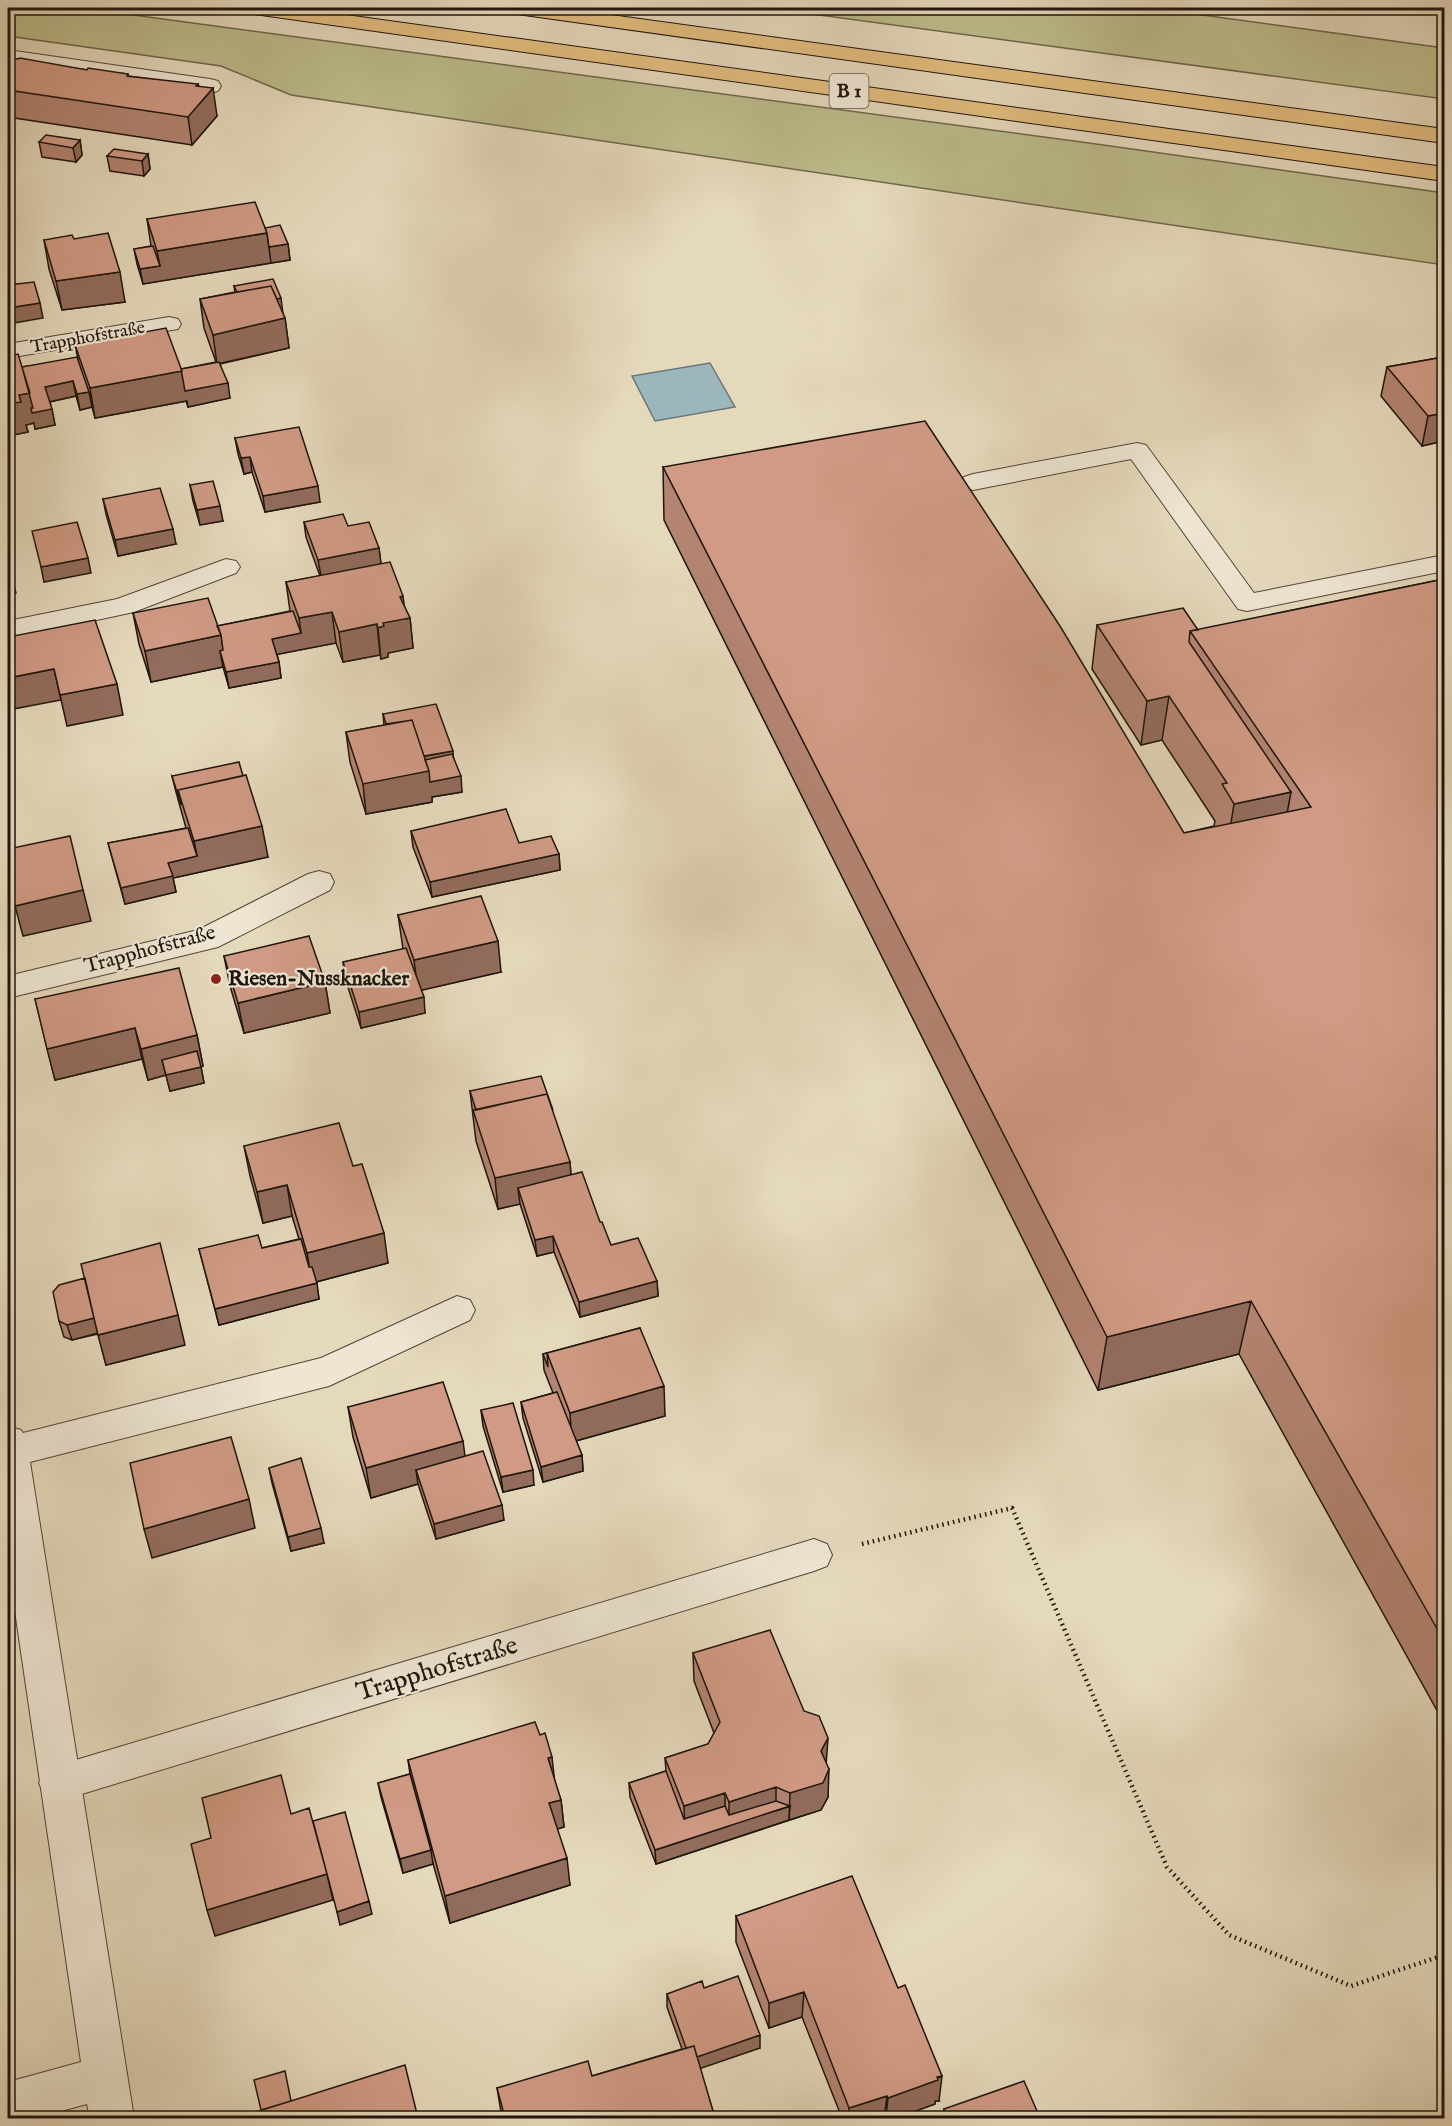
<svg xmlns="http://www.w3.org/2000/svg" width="1452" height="2126" viewBox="0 0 1452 2126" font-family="'IM FELL English',serif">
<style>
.green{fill:#bdbc8b;stroke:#6e684c;stroke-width:1.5}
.water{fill:#9bb7bb;stroke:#697675;stroke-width:1.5}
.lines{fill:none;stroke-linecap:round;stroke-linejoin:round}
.service-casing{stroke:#504639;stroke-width:2}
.minor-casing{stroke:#504639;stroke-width:2}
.trunk-casing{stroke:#1e150d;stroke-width:2}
.path{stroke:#1e150d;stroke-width:4.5;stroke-dasharray:1.5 4;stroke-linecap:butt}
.service{fill:#eee6d3;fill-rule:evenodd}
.minor{fill:#eee6d3;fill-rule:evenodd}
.trunk{fill:#e2bc7e;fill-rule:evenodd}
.wall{fill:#b38472;stroke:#1e150d;stroke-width:1.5}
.shaded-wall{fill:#926c5c;stroke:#1e150d;stroke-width:1.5}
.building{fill:#d09a84;stroke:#1e150d;stroke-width:1.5}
.poi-dot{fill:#8f2418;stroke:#eee6d3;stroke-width:2}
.labels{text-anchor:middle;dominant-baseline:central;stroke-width:4.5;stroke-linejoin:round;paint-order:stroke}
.far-street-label{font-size:18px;fill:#1e150d;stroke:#eee6d3}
.shield{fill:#eee6d3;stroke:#5c5448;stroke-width:1.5}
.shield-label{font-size:20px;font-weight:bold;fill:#1e150d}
.street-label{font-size:21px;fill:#1e150d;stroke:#eee6d3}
.poi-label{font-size:21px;font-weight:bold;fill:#1e150d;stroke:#eee6d3;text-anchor:start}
.near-street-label{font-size:26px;fill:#1e150d;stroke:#eee6d3}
</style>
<rect width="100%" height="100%" fill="#e5d9bc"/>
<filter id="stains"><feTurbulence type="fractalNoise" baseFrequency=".00333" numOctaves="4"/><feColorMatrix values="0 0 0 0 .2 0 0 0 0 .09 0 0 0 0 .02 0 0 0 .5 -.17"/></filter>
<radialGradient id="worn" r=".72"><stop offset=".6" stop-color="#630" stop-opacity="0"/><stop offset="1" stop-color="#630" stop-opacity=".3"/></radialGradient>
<path class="green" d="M8,8H81L1089,143L1444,193V265L291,95L221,66L8,36Z
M767,8H1151L1444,48V99Z"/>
<path class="water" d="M710,363L735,407L655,421L632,376Z"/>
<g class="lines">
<defs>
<path id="service" d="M1137,443L1146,445L1254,593L1444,555V571L1247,611L1238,609L1131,459L973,490L964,487L960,482L964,477L973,474Z
M814,1539L827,1544L832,1555L827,1566L814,1571L59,1801L45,1796L39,1783L45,1770L59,1765Z"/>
<path id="minor" d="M8,50L210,79L218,81L221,86L218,91L210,93L8,64Z
M169,317L178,319L181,324L178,329L8,358V344Z
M226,559L236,561L240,567L236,573L134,612L8,639V621L117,599Z
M319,871L330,874L334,882L330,890L218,947L8,998V976L198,930L308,874Z
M457,1296L470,1300L475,1310L470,1320L329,1386L30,1462L134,2118H90L87,2104L35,2118H8V2082L81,2062L8,1563V1426L21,1430L23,1433L321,1358Z"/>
<path id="trunk" d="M243,8H296L1444,167V181L254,14L247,12Z
M506,8H560L1444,129V143L517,14L510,12Z"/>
</defs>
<use href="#service" class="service-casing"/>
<use href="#minor" class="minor-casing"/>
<use href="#trunk" class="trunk-casing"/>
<path class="path" d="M862,1544L1012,1508L1167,1867L1229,1935L1351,1986L1444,1955"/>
<use href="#service" class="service"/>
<use href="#minor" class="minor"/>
<use href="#trunk" class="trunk"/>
</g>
<path class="wall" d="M8,58L87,70L128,74V76L199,86L217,116L192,145L8,117Z
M80,140L82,155L76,162L42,157L39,142Z
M148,154L150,169L144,176L110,171L107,156Z
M147,219L265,228L288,244L290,260L143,284L137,264L134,249L151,246Z
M74,239L125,302L62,310L49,269L44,240Z
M234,286L283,314L285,318L289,348L220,364L230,398L188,407L186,401L95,418L92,407L80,410L76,396L50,402L55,425L35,429L34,423L26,425L28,432L8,436L22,367L78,359L75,345L181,369L216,362L204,328L200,299L235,292Z
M1444,357V441L1422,446L1381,396L1387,367Z
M235,438L320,502L265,512L252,472L244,474L238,454Z
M663,467L1184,833L1214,826L1215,821L1162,740L1141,745L1092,669L1097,625L1198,630L1444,579V1723L1239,1354L1098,1390L664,520Z
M190,485L223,521L200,525L193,501Z
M103,499L176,544L118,556L106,514Z
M304,522L348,526L379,548L381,564L404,606L410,618L413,648L388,653V657L381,659L380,655L343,662L336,643L277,654L279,662L281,678L229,688L223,667L151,682L139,644L133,613L217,626L290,611L286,582L320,576L306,537Z
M383,714L453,756L462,792L432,797V802L366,814L350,762L346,732L384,725Z
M172,776L268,857L173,878L176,892L125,904L108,843L186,828L176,792Z
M411,831L519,843L559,854L560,870L432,897L413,847Z
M398,915L501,972L421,990L425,1013L361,1028L345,978L343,962L403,949Z
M224,956L325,982L330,1013L244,1033L230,986Z
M35,999L197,1035L203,1066L201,1067L204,1083L170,1091L166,1075L148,1080L142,1059L55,1080Z
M470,1091L570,1162L571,1175L600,1222L611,1245L657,1281L658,1296L580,1317L554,1252L537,1256L520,1204L498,1209L476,1141Z
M244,1146L353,1166L388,1263L316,1282L319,1299L219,1325L199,1249L262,1248L299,1239L292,1216L263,1223L250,1176Z
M59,1321L185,1345L106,1365L98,1334L72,1340L64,1337Z
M640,1328L665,1416L576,1441L582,1455L583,1471L543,1482L523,1418L521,1402L553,1393L544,1370L543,1354Z
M348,1407L465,1456L504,1520L436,1539L418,1484L371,1498L353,1437Z
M481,1410L534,1485L503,1492L483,1426Z
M269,1468L324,1543L291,1551L272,1483Z
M693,1653L826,1763L828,1797L821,1810L656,1864L630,1797L629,1783L666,1771L665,1758L708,1744L714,1733L694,1681Z
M408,1760L554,1779L561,1800L564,1827L557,1829L570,1885L450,1923L432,1860L433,1864L403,1873L381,1797L378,1783L410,1774Z
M736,1916L939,2101H935V2104L897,2118H842L802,2017L769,2028L736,1942Z
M704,1988L760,2048L700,2068L715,2118H502L497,2088L592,2076L682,2049L667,2007V1994Z
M944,2109L1040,2118H942Z"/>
<path class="shaded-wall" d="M198,84L201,102L213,88L217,116L192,145L188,117L196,86Z
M9,129L12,144L8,149V131Z
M80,140L82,155L76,162L73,148Z
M148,154L150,169L144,176L142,161Z
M267,233L271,263L143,284L140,269L160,266L157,251Z
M288,244L290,260L271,263L269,247Z
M120,272L125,302L62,310L56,281Z
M281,298L283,314L242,305Z
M40,303L43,318L8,324V308Z
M285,318L289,348L217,364L213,335Z
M182,371L228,383L230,398L188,407L187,401L95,418L90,388Z
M73,381L76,396L48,402L45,387Z
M89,392L92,407L80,410L77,394Z
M30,393L52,409L55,425L35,429L34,423L26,425L28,432L8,436V404L19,395Z
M1444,413V441L1422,446L1428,416Z
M250,457L252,472L244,474L241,458Z
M318,486L320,502L265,512L263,496Z
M220,506L223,521L200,525L197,510Z
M173,529L176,544L118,556L115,540Z
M379,548L381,564L321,576L318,560Z
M88,558L91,573L44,582L41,567Z
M12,578L16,593L8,595V579Z
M403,596L406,619L410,618L413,648L388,653V657L381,659L378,628L383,623L400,597Z
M332,612L336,643L274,655L272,639L301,633L299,618Z
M377,624L380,655L343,662L339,632Z
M221,635L226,666L220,651L223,667L151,682L145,651Z
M279,662L281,678L229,688L226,672Z
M54,669L61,700L8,710V678Z
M117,684L123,715L67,726L60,695Z
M1169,696L1162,740L1141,745L1147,701Z
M453,751L454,767L461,776L462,792L432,797V802L366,814L363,784L421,757Z
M1291,792L1283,836L1227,848L1234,804Z
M262,826L268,857L173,878L176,892L125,904L121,888L168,863L197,856L194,841Z
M559,854L560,870L432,897L430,882Z
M83,890L91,921L23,936L15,906Z
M498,941L501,972L418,991L414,960Z
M325,982L330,1013L244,1033L238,1003Z
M424,997L425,1013L361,1028L359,1012Z
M135,1028L142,1059L55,1080L47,1049Z
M197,1035L203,1066L180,1072L201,1067L204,1083L170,1091L162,1060L166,1075L148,1080L141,1049Z
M570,1162L572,1192L518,1188L520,1204L498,1209L495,1178Z
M287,1185L292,1216L263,1223L257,1192Z
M384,1233L388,1263L312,1283L307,1253Z
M553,1236L554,1252L537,1256L535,1240Z
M657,1281L658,1296L580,1317L579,1302Z
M317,1283L319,1299L219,1325L215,1309Z
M1251,1301L1239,1354L1098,1390L1107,1337Z
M178,1315L185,1345L106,1365L98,1335Z
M94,1318L98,1333L72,1340L67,1325Z
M664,1386L665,1416L572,1442L570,1413Z
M463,1441L467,1471L416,1470L418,1484L371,1498L366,1468Z
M582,1455L583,1471L543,1482L541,1467Z
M533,1470L534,1485L503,1492L501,1477Z
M249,1499L255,1528L152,1558L144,1529Z
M502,1505L504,1520L436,1539L434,1524Z
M321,1528L324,1543L291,1551L288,1537Z
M828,1738L826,1766L821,1751Z
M552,1757L555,1784L548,1758Z
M829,1769L828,1797L821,1810L789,1820L790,1793Z
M776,1787V1811L790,1806L789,1820L656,1864L655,1850L729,1826V1802Z
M725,1793V1820L685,1833L684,1806Z
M561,1800L564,1827L551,1831L549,1803Z
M431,1850L433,1864L403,1873L400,1859Z
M567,1858L570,1885L450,1923L445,1896Z
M327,1874L333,1900L215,1936L207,1910Z
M369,1901L372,1914L340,1925L337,1912Z
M804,1992L802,2017L769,2028V2003Z
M760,2035V2048L690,2072V2059Z
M942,2076L939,2101H935V2104L897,2118H886L888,2098Z
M887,2096L884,2118H848L849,2108Z"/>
<path class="building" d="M8,58L18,59L20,58L87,70L88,68L128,74L127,76L198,84L196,86L213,88L188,117L8,90Z
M46,135L80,140L73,148L39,142Z
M114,149L148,154L142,161L107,156Z
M255,202L267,233L157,251L147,219Z
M280,225L288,244L269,247L267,233L265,228Z
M108,233L120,272L56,281L44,240L72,235L74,239Z
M153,246L160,266L140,269L134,249Z
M273,279L281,298L277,299L271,286L237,292L234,286Z
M34,282L40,303L8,308V285Z
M271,286L285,318L213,335L200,299Z
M166,328L182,371L90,388L75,345Z
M18,354L30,393L19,395L21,402L8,404V356Z
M77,357L89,392L77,394L73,381L45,387L52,409L32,413L31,408H33L22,367Z
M1444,357V413L1428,416L1387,367Z
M219,362L228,383L185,391L181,369Z
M925,421L1060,626L1184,833L1311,807L1190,631L1444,579V1641L1251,1301L1107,1337L663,467Z
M299,427L318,486L263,496L250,457L241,458L235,438Z
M213,481L220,506L197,510L190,485Z
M160,488L173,529L115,540L103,499Z
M343,514L348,526L369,522L379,548L318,560L304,522Z
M77,522L88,558L41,567L32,531Z
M8,558L12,578L8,579Z
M390,562L403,596L400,597L410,618L383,623L384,626L378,628L377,624L339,632L332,612L299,618L286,582Z
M208,598L221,635L145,651L133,613Z
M1183,608L1198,630L1190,631L1189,642L1291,792L1234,804L1222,784L1227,783L1169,696L1147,701L1097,625Z
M293,611L301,633L272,639L279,662L226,672L220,651L223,650L221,635L217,626Z
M95,620L117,684L60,695L54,669L8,678V637Z
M436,704L453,751L424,756L412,720L386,724L383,714Z
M412,720L429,771L363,784L346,732Z
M452,754L461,776L430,782L429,771L425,760Z
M239,762L243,776L178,790L181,805L172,776Z
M246,775L262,826L194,841L178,790Z
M506,809L519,843L551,836L559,854L430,882L411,831Z
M188,828L197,856L168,863L173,876L121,888L108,843Z
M70,836L83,890L15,906L8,871V849Z
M481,896L498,941L414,960L398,915Z
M309,936L325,982L238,1003L224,956Z
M406,948L424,997L359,1012L343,962Z
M179,968L197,1035L141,1049L135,1028L47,1049L35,999Z
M197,1051L201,1067L166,1075L162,1060Z
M541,1076L553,1110L547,1094L476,1110L470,1091Z
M547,1094L570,1162L495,1178L473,1110Z
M339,1123L353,1166L362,1164L384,1233L307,1253L287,1185L257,1192L244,1146Z
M582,1172L600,1222H602L611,1245L638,1238L657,1281L579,1302L553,1236L535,1240L518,1188Z
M258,1235L262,1248L301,1239L309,1267H312L317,1283L215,1309L199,1249Z
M160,1243L178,1315L98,1335L81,1264Z
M85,1278L94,1318L67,1325L59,1321L53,1292L59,1285Z
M640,1328L664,1386L570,1413L547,1353Z
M547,1353L548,1367L543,1354Z
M443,1382L463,1441L366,1468L348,1407Z
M557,1392L582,1455L541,1467L521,1402Z
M513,1403L533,1470L501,1477L481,1410Z
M231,1437L249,1499L144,1529L130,1463Z
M483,1451L502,1505L434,1524L416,1470Z
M301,1458L321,1528L288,1537L269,1468Z
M770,1630L804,1711L819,1716L828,1738L821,1751L829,1769L823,1783L790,1793L776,1787L729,1802L725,1793L684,1806L665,1758L708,1744L720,1722L693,1653Z
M535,1722L540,1735L545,1733L552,1757L548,1758L561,1800L549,1803L567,1858L445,1896L408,1760Z
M666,1771L684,1819L725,1806L729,1815L776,1801L790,1806L655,1850L629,1783Z
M410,1774L431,1850L400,1859L378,1783Z
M281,1775L291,1814L309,1808L327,1874L207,1910L191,1844L211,1838L202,1798Z
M345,1812L369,1901L337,1912L313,1821Z
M852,1876L898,1988L905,1985L942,2076L937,2077L938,2080L888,2098L887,2096L849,2108L804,1992L769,2003L736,1916Z
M738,1976L760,2035L697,2057L694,2046L686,2048L667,1994L702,1981L704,1988Z
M694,2046L715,2118H505L497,2088L588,2061L592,2076Z
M405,2065L418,2118H257L256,2112Z
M285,2071L291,2101L261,2110L254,2080Z
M1024,2081L1040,2118H947L944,2109Z"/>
<circle class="poi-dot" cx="216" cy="979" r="6"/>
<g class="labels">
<g class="far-street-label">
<text transform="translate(88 338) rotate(-10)">Trapphofstraße</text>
</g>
<rect class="shield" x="829.5" y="74" width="39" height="34" rx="4.5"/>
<g class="shield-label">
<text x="849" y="91">B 1</text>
</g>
<g class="street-label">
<text transform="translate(150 950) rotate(-15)">Trapphofstraße</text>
</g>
<g class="poi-label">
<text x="228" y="979">Riesen-Nussknacker</text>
</g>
<g class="near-street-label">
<text transform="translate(437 1669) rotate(-17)">Trapphofstraße</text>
</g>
</g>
<rect width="1452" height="2126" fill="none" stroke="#e5d9bc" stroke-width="30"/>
<rect x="9" y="9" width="1434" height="2108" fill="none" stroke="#1e150d" stroke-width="3"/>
<rect x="15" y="15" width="1422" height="2096" fill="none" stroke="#1e150d" stroke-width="1.5"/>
<rect width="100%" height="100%" filter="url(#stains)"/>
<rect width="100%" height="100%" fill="url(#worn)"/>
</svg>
